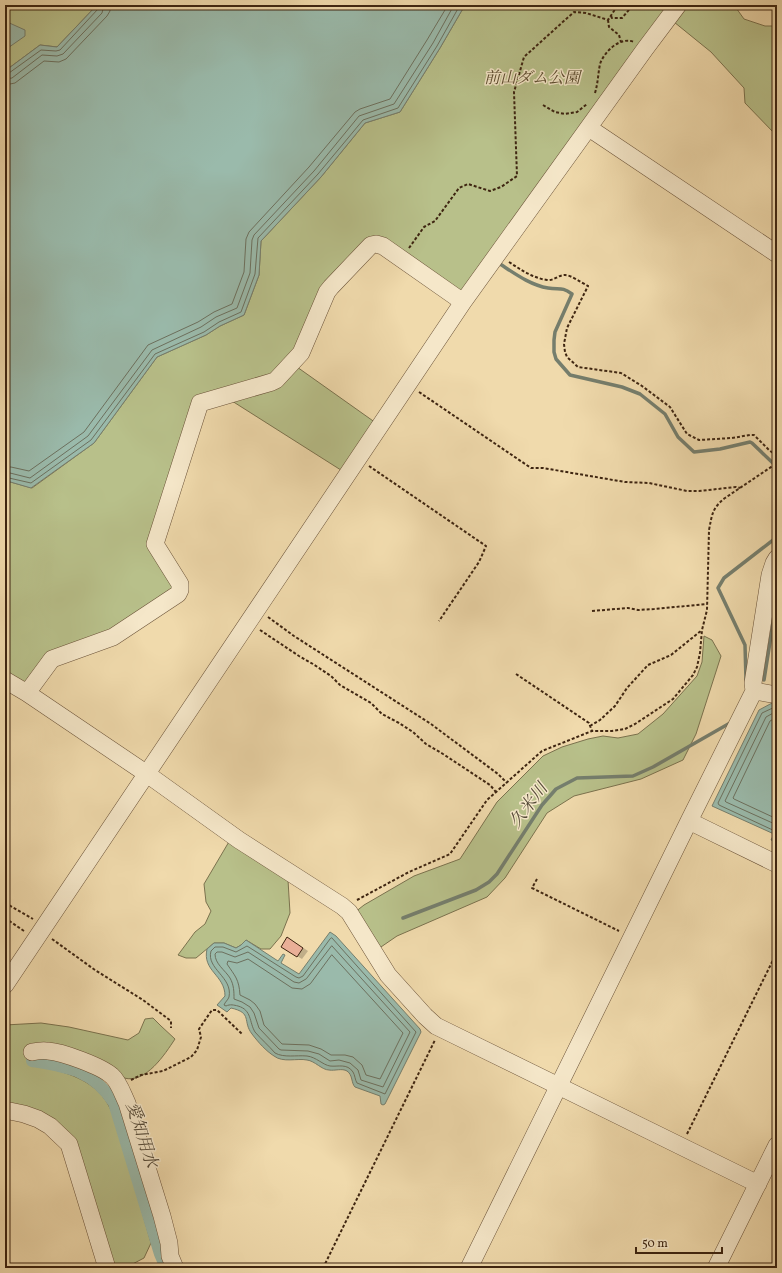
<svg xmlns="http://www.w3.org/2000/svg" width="782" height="1273" viewBox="0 0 782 1273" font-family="Vollkorn,'Noto Serif JP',serif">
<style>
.green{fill:#b8c08a;stroke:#7b724e}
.water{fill:#9abaab;stroke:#757e6d}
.shadow{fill:#0003}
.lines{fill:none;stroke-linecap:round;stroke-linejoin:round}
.shore{stroke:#6c705e;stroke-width:1}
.stream{stroke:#757e6d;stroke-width:3.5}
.canal{stroke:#9abaab;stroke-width:12}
.building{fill:#e9af97;stroke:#3e2511}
.minor-casing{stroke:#6a5238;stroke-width:18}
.path{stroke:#3e2511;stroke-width:2;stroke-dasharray:3 2;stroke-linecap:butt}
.minor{stroke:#f5e7c9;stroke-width:17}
.labels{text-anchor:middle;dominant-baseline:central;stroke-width:3;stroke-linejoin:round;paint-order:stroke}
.park-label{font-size:16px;font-style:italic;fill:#5c4c2f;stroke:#f5e7c9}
.water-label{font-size:17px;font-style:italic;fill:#554a38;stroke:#f5e7c9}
</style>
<rect width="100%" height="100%" fill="#f0daac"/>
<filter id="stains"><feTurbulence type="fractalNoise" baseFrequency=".005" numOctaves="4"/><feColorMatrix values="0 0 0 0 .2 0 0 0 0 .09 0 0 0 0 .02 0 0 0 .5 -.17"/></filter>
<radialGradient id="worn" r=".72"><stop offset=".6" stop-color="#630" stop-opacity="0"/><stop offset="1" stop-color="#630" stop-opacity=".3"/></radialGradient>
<path class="green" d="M5,5H97L57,47L40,45L5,71Z
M465,5H620L622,6V5H672L464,294L369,242L298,351L274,377L196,400L153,540L176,585L118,628L56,652L27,686L5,675V483L7,481L32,488L94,443L157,357L206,335L220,326L244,315L259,275L261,241L321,177L365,123L400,112L440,48Z
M686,5H734L744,19L765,26H777V133H774L745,103L744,88L711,52L674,22Z
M297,367L376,423L344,472L232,401Z
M704,636L712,640L721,656L696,734L683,760L641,779L574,796L547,813L505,878L487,897L397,936L378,949L354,913L364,905L414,876L460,859L497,802L543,756L562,747L588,739L603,736L618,738L638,734L663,714L697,676L702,662Z
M230,840L288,880L290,913L281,936L270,949H261L246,940L241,945L236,948L224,943H214L196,958H186L178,955L195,932L205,924L211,911L206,902L204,884Z
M153,1018L161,1026L175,1039C165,1054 146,1084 124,1078C113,1074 104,1067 93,1063C73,1057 50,1054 30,1049L32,1064C59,1071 89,1076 106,1101C109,1106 112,1112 115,1117L151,1243L144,1258L125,1268H111L66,1135L5,1106V1025L41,1023L69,1027L128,1040L139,1033L145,1019Z"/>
<path class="water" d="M97,5H465L440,48L400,112L365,123L321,177L261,241L259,275L244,315L220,326L206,335L157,357L94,443L31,488L7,481L5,483V71L40,45L57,47Z
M5,21L25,30V36L5,50Z
M774,702H777V842L771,840L774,834L712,806L759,710Z
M330,932L336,936L420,1029L421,1032L385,1104L383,1105L381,1104L380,1096L355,1087C351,1083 353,1075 347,1071C342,1068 335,1071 329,1070C322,1070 315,1061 307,1060C297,1058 283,1063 274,1056C266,1051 258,1042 252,1034C242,1021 253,1013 231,1008L227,1012L217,1005L225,996C225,975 202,971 207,949L214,943H224L236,948L241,945L246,940L278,961L283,954L285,955L281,963L299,974Z"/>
<path class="shadow" d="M293,941L308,951L302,959L297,956Z"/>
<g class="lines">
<path class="shore" d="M5,74L9,73L41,50L56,51L60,50L98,9L99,5
M5,79L12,78L42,55L57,56L63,54L102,13L104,5
M5,85L15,83L44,61L59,62L66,59L107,16L110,11V5
M5,467H11L29,471L84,432L148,345L198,322L214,312L232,304L244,272L246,239L249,232L309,167L355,112L360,109L390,99L427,40L448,5
M5,473H10L30,478L88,436L152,350L201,327L216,317L237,308L250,273L252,240L254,235L314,171L359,116L394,104L433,43L454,5
M5,478H9L31,483L91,440L155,354L204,332L219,322L241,312L255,274L258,238L318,174L363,120L398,108L437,46L460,5
M777,706L762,713L718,803L719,805L777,832
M777,711L766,717L725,801L726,802L777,825
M777,717L770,721L733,798L734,799L777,819
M332,938L416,1032L385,1094L357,1083C355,1080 355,1075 353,1072C347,1063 338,1067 330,1066C323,1065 316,1057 307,1056C296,1055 284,1058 275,1053C269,1046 261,1039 255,1032C249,1022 252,1010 238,1006C234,1005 230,1004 226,1006L224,1005C225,1002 228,1000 229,997C233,977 206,969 211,951L215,947H223L236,952L247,946L296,977L299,978L303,976L330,939Z
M332,946L410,1032L383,1087L361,1080L358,1070L350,1063L339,1060L330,1061L319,1054L308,1051L281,1050L279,1049L259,1028L254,1013L250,1007L242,1002L234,999C234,992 234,985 230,978C225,970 215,964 215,954L217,952H222L235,957L248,952L294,982L299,983L306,979Z
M332,955L403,1033L380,1079L366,1075L362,1065L353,1057L345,1055H331L321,1049L309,1045L282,1044L264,1025L260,1011L255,1004L250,1000L240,995C239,979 235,976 227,964L228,961L237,963L248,959L292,988L302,989L310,984Z"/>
<path class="stream" d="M500,264C514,273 530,285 548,288C560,290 561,286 572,294L555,332L554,340V352L556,359L570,375L622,387L640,394L665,414L678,437L694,452L720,449L750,442L752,443L777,467
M746,680L745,645L718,588L724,578L777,537
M764,680L777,598
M403,918L476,890L489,882L497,874L542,805L556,789L577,778L633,776L653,767L730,723"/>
<path class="canal" d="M32,1061C68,1067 93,1070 114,1103L160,1254L166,1268"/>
</g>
<path class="building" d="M287,937L303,948L297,957L281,947Z"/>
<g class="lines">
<defs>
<path id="minor" d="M589,128L777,254
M5,680L27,693L52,659L113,637L178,594L180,590V584L155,544L200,403L272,382L276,380L301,353L327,292L331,287L371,245L376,244L383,246L463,302
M754,691L777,695
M27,693L147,774L239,840L342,906L349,912L388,975L425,1016L436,1026L758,1184
M689,821L777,864
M5,985L463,302L645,49L678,5
M32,1052C37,1051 43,1050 48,1051C62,1052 101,1066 112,1076C119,1082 123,1095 127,1103L162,1216L169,1243L170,1256L175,1268
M5,1110L24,1114L38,1119L50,1126L69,1144L107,1268
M469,1268L689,821L754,691L753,683L770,575L774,563L777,558
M716,1268L777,1145"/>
</defs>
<use href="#minor" class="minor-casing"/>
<path class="path" d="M611,16L612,18H622L633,5
M608,20L609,27L619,35L621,42
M595,93C598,83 598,74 600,64C604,52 620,36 634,42
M543,105L555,112L565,114L577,112L587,104
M409,248L424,227L435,221L459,188L468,184L490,191L501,187L517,176L514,92L524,57L565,20L574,12L586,13L608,20L618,5
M509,262C521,270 533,278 547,280C554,281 558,275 565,275C571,275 582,283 588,286L567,328L564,344L565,352L567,357L578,367L621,373L642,386L670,407L687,434L699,440L732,438L750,435H754L769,450L777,456
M419,392L531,468H543L625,482L649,483L687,491H699L736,487L740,488
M369,466L486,546L479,562L439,621
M592,611L628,608L638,610L654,609L707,604
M268,617L294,636L431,724L498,774L507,783
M260,630L299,656L313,664L331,676L340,685L371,703L382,714L399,723L413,732L426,744L443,754L490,785L496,792
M516,674L589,723L592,731
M590,726L600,720L615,706L627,688L648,665L671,655L702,630
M537,879L532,888L619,931
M357,900L409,872L450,854L487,800L542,751L592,731H612L625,729L635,724L673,699L693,675L697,667L700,653L702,630L707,610L709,530C712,515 712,508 725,498L777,463
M5,903L33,919
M5,918L24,931
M52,939L95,970L143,1000L171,1021V1028
M131,1080L141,1075L163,1071L191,1057L197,1050L201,1037L199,1029L212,1010H217L242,1034
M687,1134L777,952
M323,1268L435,1040"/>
<use href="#minor" class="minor"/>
</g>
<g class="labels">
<g class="park-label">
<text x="532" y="79">前山ダム公園</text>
</g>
<g class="water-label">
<text transform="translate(529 806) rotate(-53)">久米川</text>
<text transform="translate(141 1135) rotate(72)">愛知用水</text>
</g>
</g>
<rect width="782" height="1273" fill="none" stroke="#f0daac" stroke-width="20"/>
<rect x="6" y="6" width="770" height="1261" fill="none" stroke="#3e2511" stroke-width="2"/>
<rect x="10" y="10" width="762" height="1253" fill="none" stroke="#3e2511"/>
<path d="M636 1247v6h86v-6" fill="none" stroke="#3e2511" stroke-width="2"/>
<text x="642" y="1247" font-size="12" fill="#3e2511" stroke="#f5e7c9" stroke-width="3" paint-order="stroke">50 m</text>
<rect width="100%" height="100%" filter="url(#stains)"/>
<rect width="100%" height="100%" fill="url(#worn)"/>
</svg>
